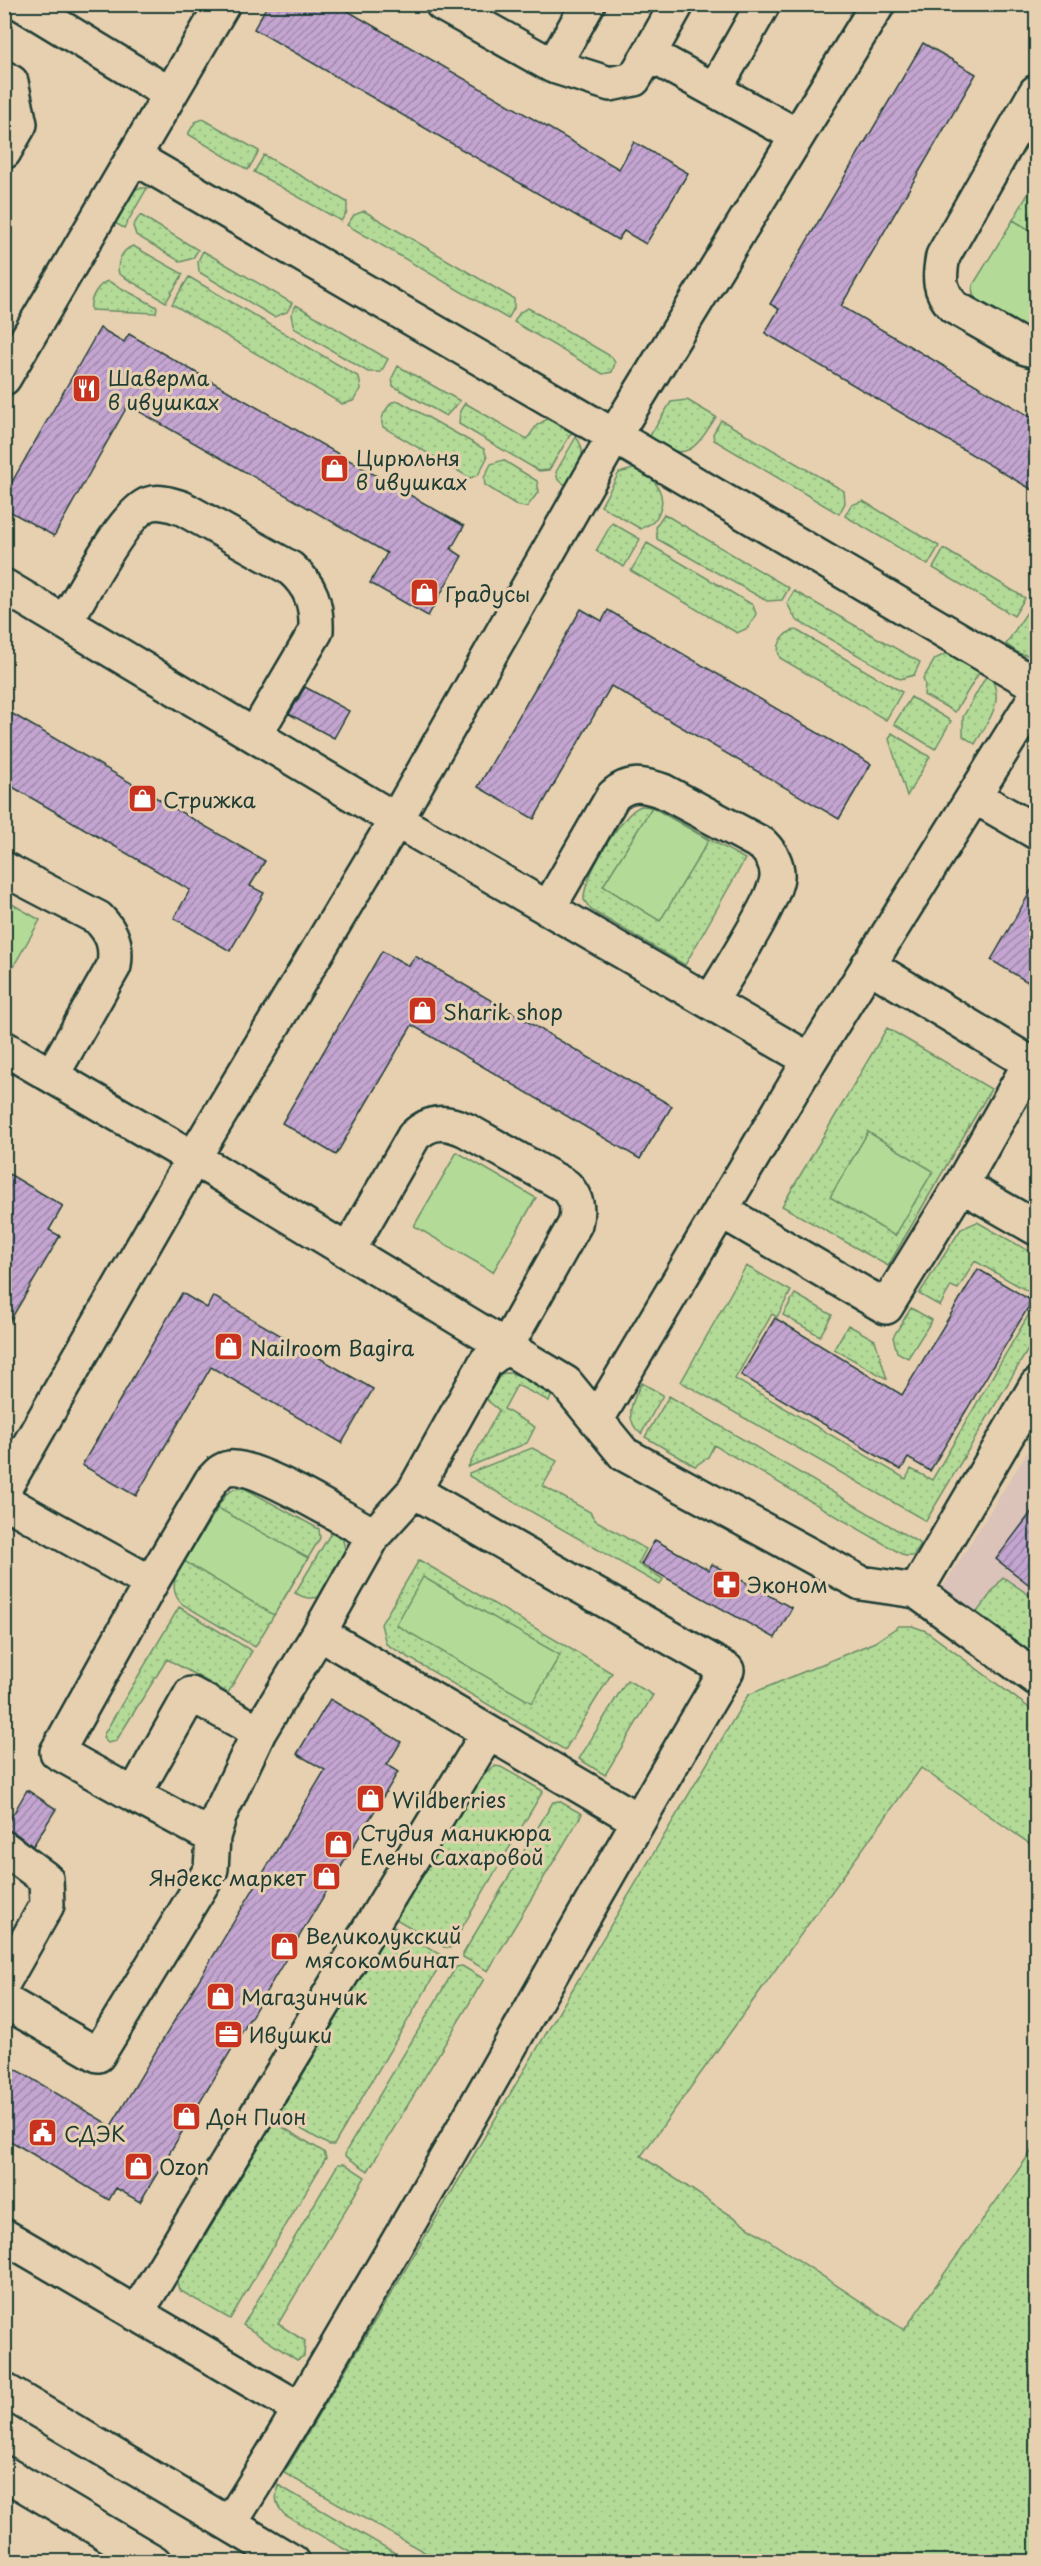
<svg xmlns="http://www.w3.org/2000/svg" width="1041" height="2566" viewBox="0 0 1041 2566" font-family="'Playpen Sans',sans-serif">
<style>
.built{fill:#dcc3ba}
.grass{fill:url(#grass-dots);stroke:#698c66;stroke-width:1.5}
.green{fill:#b3db97;stroke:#698c66;stroke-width:1.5}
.building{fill:url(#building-hatch);stroke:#1f3d34;stroke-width:1.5}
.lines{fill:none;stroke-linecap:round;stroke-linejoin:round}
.minor-casing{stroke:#1f3d34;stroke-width:38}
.minor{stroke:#e7d0b0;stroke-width:33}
.labels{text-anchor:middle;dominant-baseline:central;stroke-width:6;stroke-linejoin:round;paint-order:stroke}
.poi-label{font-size:21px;fill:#1f3d34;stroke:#e7d0b0;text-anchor:start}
</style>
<defs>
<pattern id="grass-dots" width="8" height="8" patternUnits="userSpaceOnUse" patternTransform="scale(1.5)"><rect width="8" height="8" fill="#b3db97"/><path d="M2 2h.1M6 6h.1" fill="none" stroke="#9abd83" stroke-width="1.8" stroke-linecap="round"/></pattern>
<pattern id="building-hatch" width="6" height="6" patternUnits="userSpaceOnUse" patternTransform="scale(1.5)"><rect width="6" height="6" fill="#c4a5d1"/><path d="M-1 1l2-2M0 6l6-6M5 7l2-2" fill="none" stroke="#9f88aa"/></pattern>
</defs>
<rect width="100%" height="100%" fill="#e7d0b0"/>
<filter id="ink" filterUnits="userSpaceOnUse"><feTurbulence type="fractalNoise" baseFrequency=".0167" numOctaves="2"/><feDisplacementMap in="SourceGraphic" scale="12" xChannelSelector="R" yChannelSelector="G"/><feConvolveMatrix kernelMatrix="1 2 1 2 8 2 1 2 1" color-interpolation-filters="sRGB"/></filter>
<g filter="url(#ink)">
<path class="built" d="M1036,1438V1660L942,1588Z"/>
<path class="grass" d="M203,119L259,151L248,170L188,134L195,122Z
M264,155L347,202V212L341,221L254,172Z
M1036,180V234L1013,220Z
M139,188H147L124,228L111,221L132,191Z
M364,211L514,299V308L508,319L347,225L354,215Z
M140,215L198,250L193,258L181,262L136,235L133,226Z
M133,246L183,274L166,302L119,274C116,262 122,250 133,246Z
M203,251L292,303L287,312L274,317L199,272L198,261Z
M189,277L359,377L361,389L353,401L342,404L172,304Z
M108,281L157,307L156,313L91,310C89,299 98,284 108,281Z
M296,305L388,359L381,372H368L294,328L291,315Z
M528,308L612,357L615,363L612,372L603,374L514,322L520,312Z
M398,366L460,401L446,416L393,386L392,378Z
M687,400L716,417C695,449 688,463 651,442L649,437L671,402Z
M399,401L484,449L487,458L478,475L470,478L383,427C379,418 386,409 392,402Z
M465,403L527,439L537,425L547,419L572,432L549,470L539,471L459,424L460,411Z
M721,420L844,491L845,503L839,514L714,440L713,434Z
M576,437C590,454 577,470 569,487L558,480L556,472Z
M503,460L537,481L539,491L527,507L518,506L485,485L484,478L491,464Z
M633,469C657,475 672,500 653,522C650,525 645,525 641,529L601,506L619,473Z
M863,501L939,546L928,565L845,516L851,505Z
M664,514L789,588L782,600L767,601L657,539L656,526Z
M612,523L640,539L624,567L596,551Z
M647,543L753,605L756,614L748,628L737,633L631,571Z
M944,549L1025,598L1014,616L933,568Z
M794,591L920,662L914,675L900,679L796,620L787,603Z
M1031,606L1036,608V656L1020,654L1006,644Z
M796,630L902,692L886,720L780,658C775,646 782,632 796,630Z
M947,653L956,654L982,668L955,712L924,695L925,684L923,679L935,659Z
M988,673C1007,699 989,720 975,744L963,736V717Z
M911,697L951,721L935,749L894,724Z
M892,733L930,757L907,796L889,739Z
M641,806L652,807L745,859L685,965L591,910L584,900C582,880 621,813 641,806Z
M887,1028L991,1089L888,1266L782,1206Z
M977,1222L1036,1255V1296L975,1261L958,1289L951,1286L940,1306L919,1294L961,1229Z
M746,1266L791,1291L777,1317L772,1314L735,1379L906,1479L911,1469L932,1480L1036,1302V1336L926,1521L681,1382Z
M795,1294L832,1315L820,1336L783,1315Z
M911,1308L932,1320L908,1358L897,1352L893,1337Z
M848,1325L875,1340L887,1379L834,1349Z
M509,1373L523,1376L553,1393L549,1401L517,1385L504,1409L535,1427L527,1443L468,1467L499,1410L488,1401L485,1390L496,1374Z
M642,1383L663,1395L641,1434C623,1419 632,1400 642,1383Z
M669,1396L921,1544L913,1556H905L714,1445L708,1457L695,1466L645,1437Z
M532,1448L557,1461L543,1486L590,1512L595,1520L646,1549L638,1564L663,1579L660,1585L469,1476V1473Z
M244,1488L319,1529L320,1538L255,1647L182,1604C173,1595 173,1586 176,1574L226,1494L234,1489Z
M332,1531L342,1537L346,1552L322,1596C311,1600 304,1598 295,1593Z
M419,1560L612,1673L565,1750L386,1644L381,1624Z
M1003,1577L1036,1600V1666L972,1619Z
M179,1607L252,1651L228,1693L167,1659L116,1741L108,1743L103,1738L104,1734Z
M899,1626H912L926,1631L1036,1713V1848L921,1768L641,2156L904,2330L1036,2145V2561H440L284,2473L748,1695L875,1642Z
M627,1680L653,1695L605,1775L579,1759Z
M495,1766L501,1767L543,1791L450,1948L444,1947L396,1919L484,1773Z
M559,1801L582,1814L488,1971L463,1957V1954L553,1802Z
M392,1926L440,1954L444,1959L334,2145H329L278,2116Z
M462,1966L484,1979L368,2171L345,2156L346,2151L456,1967Z
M274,2122L324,2152L326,2158L230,2319L179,2290L177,2283Z
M338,2164H345L365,2177L278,2324L305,2341L304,2356L297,2360L243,2325Z
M278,2485L409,2561H365L285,2515C275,2505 275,2498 278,2485Z"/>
<path class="green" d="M1013,220L1036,234V330C1023,328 985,311 976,299C972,295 972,290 973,285Z
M652,807L709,840L660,921L603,886Z
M5,900L40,920L5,981Z
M868,1132L933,1171L895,1236L830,1197Z
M457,1152L536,1198L493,1272L414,1226Z
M218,1508L308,1558L274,1615L184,1561Z
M423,1577L560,1655L532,1703L396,1625Z"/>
<path class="building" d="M268,4H336L619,169L634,142L688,173L646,244L624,231L618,240L254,29Z
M923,43L976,74L841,306L1036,420V492L765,333L779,309L770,304Z
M100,328L124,342L129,334L464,526L451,549L462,556L428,616L370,583L387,553L128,405L54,536L4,508V496Z
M581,609L602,621L608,610L871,764L839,819L611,686L534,819L478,787Z
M305,687L349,711L334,738L289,714Z
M4,709L265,861L250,886L264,893L230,951L174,918L190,890L4,782Z
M1036,882V987L991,960Z
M382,951L409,966L415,956L672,1106L640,1159L412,1025L336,1155L282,1123Z
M4,1171L63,1206L49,1230L60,1236L4,1331Z
M978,1269L1032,1301L930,1471L908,1458L901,1470L741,1375L775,1318L902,1395Z
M182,1293L207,1308L213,1296L373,1389L342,1443L211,1367L136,1496L82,1465Z
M1036,1506V1590L996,1559Z
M655,1540L709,1570L712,1564L792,1608L775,1638L641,1564Z
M330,1699L401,1742L387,1765L398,1772L140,2202L116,2188L109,2200L4,2137V2062L111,2126L325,1770L297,1754Z
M27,1790L56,1809L33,1846L15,1833L4,1830Z"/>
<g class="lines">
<defs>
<path id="minor" d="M22,4L170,94
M442,4L553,66L588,4
M677,4L649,54L796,135
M553,66L610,84L634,79L649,54
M4,78L11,82L20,124L4,152
M715,89L763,4
M1036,92L943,256C939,277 938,290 954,307L1026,348L1036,351
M134,157L614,436L878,4
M4,378L223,4
M4,586L411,829L810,1060
M65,622C81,597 124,512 149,504C160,500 172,505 182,508L290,568C311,586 317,604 316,631L255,735
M974,796L1036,832
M4,869L98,918C113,933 117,946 114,966L52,1075
M548,909L613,796C629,781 643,784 663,791L762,844C771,853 778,863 777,877C775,901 725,977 711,1001
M4,1048L212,1169L566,1383L624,1454L861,1583L916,1591L1036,1678
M961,1185L1036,1228
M722,1211L886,1307L961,1185L1030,1063L868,965
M597,1419L810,1060L1036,696
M4,1489L193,1159L396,820L614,436L1036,685
M4,1501L151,1583L211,1481C216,1476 221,1469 229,1468C255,1463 347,1521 374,1535L414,1491L486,1362L506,1347L575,1224C579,1208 577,1199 566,1186L466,1130C446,1121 431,1120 414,1136L348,1251
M151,1583L57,1752L134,1795L191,1694L259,1732
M916,1591L1036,1386
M319,1633L374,1535
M134,1795L213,1837
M4,1848L46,1879L47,1905L4,1981
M4,2001L98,2055L211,1869L213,1837L220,1814L259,1732L319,1633L638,1820
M4,2236L300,2409
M136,2314L488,1733
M4,2390L293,2562
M4,2473L154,2562
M230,2523C277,2450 321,2374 365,2298C488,2090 603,1877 727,1670L414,1491"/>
</defs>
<use href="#minor" class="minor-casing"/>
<use href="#minor" class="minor"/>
</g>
</g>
<defs>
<symbol id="restaurant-square" viewBox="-11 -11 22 22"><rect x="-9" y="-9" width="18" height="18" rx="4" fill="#c8321e" stroke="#e7d0b0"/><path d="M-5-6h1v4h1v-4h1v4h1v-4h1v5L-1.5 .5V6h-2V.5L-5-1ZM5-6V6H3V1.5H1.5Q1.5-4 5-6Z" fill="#fff"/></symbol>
<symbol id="shop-square" viewBox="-11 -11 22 22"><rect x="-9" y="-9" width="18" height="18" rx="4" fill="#c8321e" stroke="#e7d0b0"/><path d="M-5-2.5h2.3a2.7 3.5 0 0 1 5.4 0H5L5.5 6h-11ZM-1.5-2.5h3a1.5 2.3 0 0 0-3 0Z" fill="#fff"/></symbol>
<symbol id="pharmacy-square" viewBox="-11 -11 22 22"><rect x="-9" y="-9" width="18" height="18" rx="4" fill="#c8321e" stroke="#e7d0b0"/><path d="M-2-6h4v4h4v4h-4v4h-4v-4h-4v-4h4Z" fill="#fff"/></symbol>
<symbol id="office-square" viewBox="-11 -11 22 22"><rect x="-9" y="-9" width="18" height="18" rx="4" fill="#c8321e" stroke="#e7d0b0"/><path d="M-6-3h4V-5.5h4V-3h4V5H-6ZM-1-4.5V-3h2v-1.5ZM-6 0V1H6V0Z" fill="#fff"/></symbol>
<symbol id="civic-square" viewBox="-11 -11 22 22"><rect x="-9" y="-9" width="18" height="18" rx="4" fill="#c8321e" stroke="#e7d0b0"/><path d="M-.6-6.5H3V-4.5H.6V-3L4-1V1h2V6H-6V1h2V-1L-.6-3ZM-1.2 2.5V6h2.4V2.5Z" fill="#fff"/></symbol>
</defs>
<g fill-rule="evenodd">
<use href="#restaurant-square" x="70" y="372" width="33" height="33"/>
<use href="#shop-square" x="318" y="452" width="33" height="33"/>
<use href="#shop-square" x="408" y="576" width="33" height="33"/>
<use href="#shop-square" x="126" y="782" width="33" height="33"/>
<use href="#shop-square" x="406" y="994" width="33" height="33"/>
<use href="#shop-square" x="212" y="1330" width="33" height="33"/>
<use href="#pharmacy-square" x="710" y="1568" width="33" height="33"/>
<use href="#shop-square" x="354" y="1782" width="33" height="33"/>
<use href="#shop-square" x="322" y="1828" width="33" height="33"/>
<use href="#shop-square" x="310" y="1860" width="33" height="33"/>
<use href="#shop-square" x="268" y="1930" width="33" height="33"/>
<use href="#shop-square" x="204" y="1980" width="33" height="33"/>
<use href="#office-square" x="212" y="2018" width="33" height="33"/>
<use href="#shop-square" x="170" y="2100" width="33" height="33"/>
<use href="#civic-square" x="26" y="2116" width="33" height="33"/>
<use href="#shop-square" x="122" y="2150" width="33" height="33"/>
</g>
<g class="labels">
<g class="poi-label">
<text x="108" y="377">Шаверма<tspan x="108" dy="24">в ивушках</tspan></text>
<text x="356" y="457">Цирюльня<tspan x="356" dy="24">в ивушках</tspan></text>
<text x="445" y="593">Градусы</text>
<text x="163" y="799">Стрижка</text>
<text x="443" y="1011">Sharik shop</text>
<text x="250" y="1347">Nailroom Bagira</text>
<text x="747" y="1584">Эконом</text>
<text x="392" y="1799">Wildberries</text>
<text x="360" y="1832">Студия маникюра<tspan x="360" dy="24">Елены Сахаровой</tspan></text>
<text x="306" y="1877" text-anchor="end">Яндекс маркет</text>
<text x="305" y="1935">Великолукский<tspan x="305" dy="24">мясокомбинат</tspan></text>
<text x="241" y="1996">Магазинчик</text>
<text x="249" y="2034">Ивушки</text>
<text x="207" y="2116">Дон Пион</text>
<text x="64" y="2133">СДЭК</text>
<text x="159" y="2166">Ozon</text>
</g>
</g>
<rect width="1041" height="2566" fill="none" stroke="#e7d0b0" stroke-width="24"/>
<rect x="12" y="12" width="1017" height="2542" fill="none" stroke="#1f3d34" stroke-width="2" filter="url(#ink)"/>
</svg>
